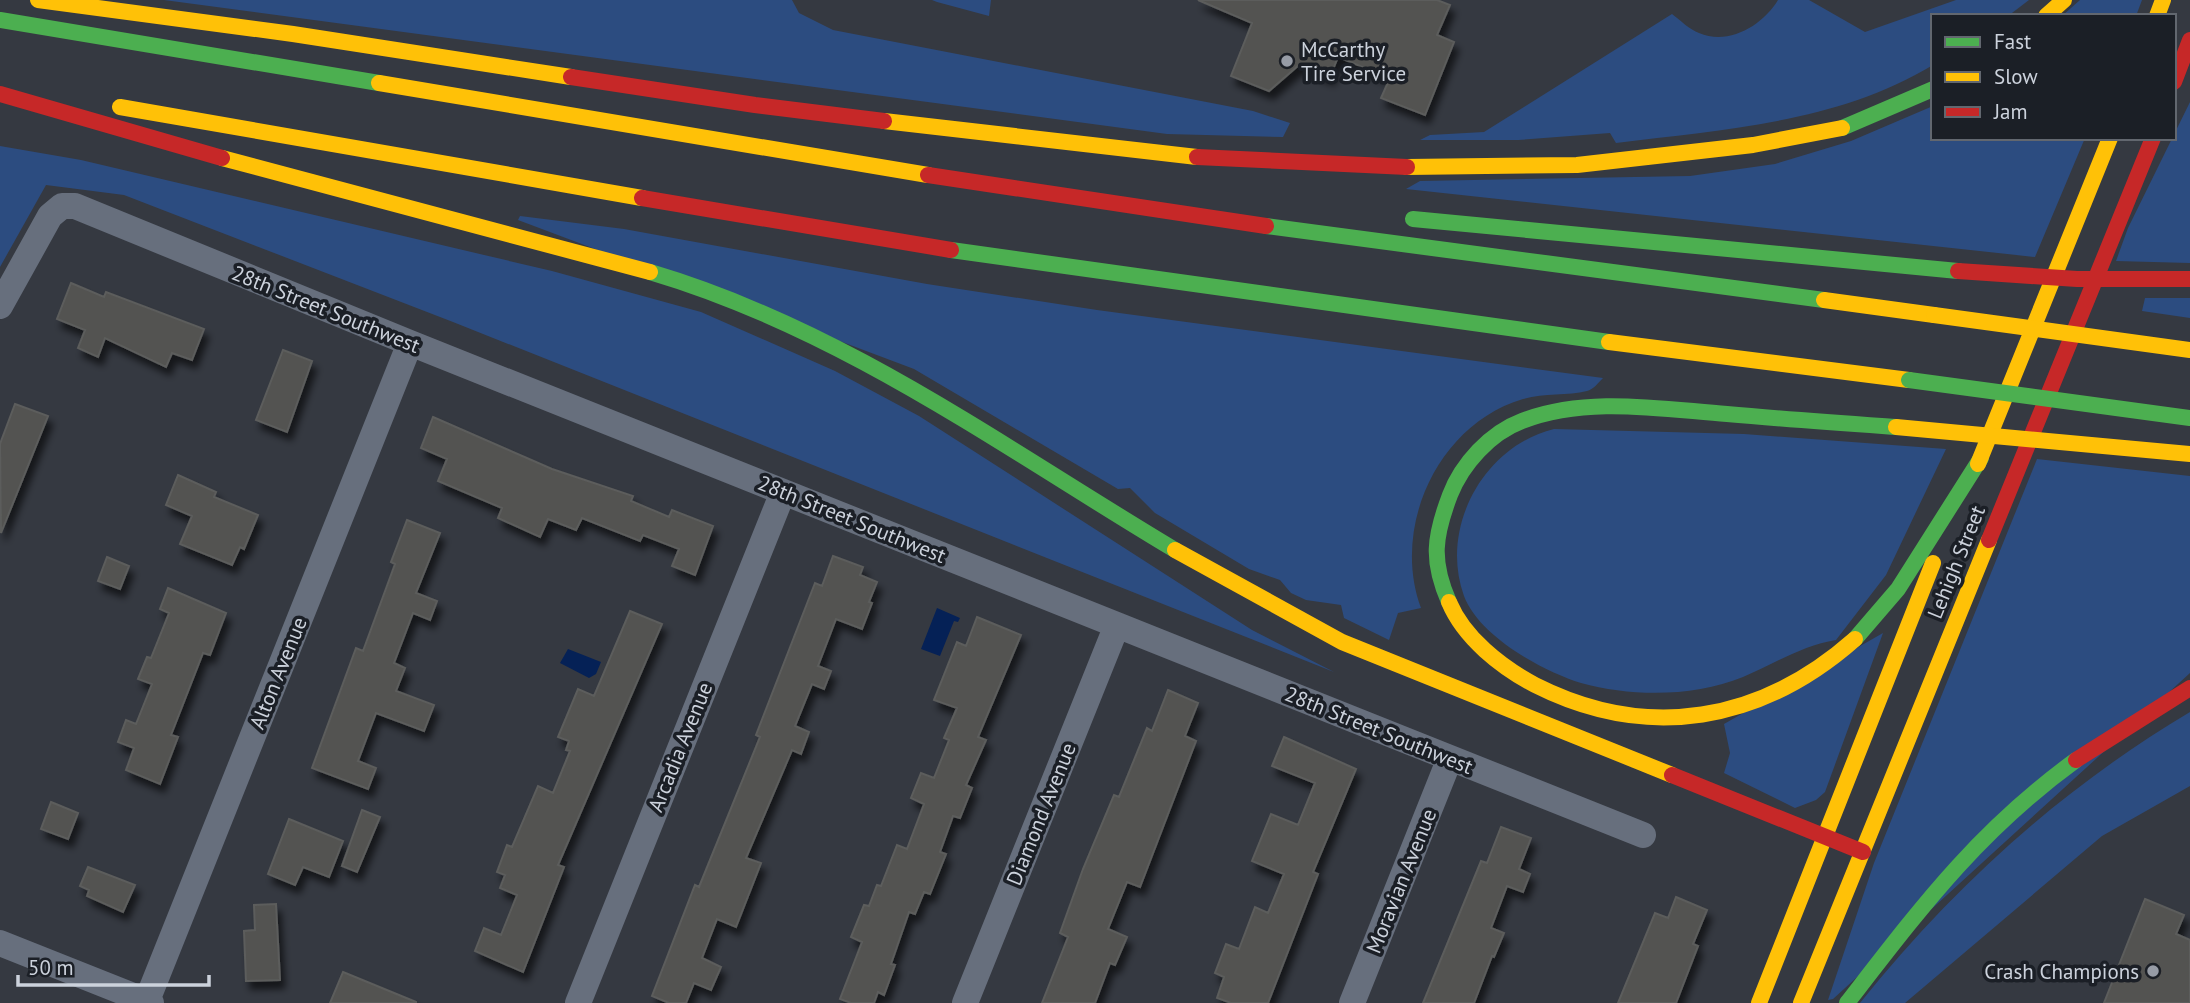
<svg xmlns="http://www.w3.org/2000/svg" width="2190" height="1003" viewBox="0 0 2190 1003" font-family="'PT Sans',sans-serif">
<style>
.green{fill:#2c4c80}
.water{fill:#052156}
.building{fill:#535351;stroke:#5c5d5c;stroke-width:2;filter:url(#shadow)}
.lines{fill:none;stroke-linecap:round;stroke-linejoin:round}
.street{stroke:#676f7d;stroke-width:26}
.fast{stroke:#4caf50;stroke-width:16}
.slow{stroke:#ffc107;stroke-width:16}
.jam{stroke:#c62828;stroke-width:16}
.fast-bridge{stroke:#4caf50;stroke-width:16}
.slow-bridge{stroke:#ffc107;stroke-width:16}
.jam-bridge{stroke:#c62828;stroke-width:16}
.poi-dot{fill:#979ca6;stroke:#1b1f26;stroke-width:2.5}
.labels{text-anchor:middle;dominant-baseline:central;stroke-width:7;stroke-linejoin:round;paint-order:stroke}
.poi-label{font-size:21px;fill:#ccd2dc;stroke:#1b1f26;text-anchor:start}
.street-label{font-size:21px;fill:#ccd2dc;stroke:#1b1f26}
</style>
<defs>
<filter id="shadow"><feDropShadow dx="4.5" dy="8" stdDeviation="3.5" flood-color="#0009"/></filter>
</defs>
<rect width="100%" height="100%" fill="#353941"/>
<path class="green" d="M164,0H792L799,13L833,30L1253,111L1290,123L1283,137L1167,134Z
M932,0H991L989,16L937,2Z
M1778,0H1809L1865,32L1956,0H2029L2008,16H1933V65C1837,123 1725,129 1616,143L1610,133L1518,140H1420L1430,135L1484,132L1672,14C1680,20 1690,30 1699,33C1729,46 1763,25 1778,0Z
M2080,0H2142L2136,16H2062Z
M2190,102V263L2116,261L2128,228Z
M1933,106V138H2085L2035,257L1406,189L1420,181L1690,176L1775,164L1851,141Z
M0,146L81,160L552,271L701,312L835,371L919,416L1252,630L1334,672L453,322L124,195L46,185L0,267Z
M520,216L624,229L927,284L1097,310L1603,378C1599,382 1593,390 1587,391C1568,396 1543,393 1523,399C1438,424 1391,527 1421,608L1398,613L1389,640L1344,618L1341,605L1306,600L1291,593L1280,580L1249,569L1155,513L1130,488L1118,489L914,369L518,220Z
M2145,298H2190V318L2142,311Z
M1554,429L1744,434L1946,449L1886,575L1836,640C1803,645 1774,664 1743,677C1694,697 1632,697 1581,683C1542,671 1479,636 1464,596C1439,527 1484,446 1554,429Z
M2037,459L2190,476V673L1833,999L1828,1000L1874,863Z
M1883,633L1825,792L1816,800L1795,808L1724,773L1730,753L1724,724Z
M2190,712V786L2102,836L1905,1003H1860C1955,885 2061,789 2190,712Z"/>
<path class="water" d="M937,608L960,618L958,622L954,621L940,656L921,649Z
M568,649L601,662L596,674L589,678L560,663Z"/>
<path class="building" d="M1198,0H1437L1450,5L1437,35L1454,42L1425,115L1381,98L1390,78L1338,57L1330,77L1299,65L1269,91L1231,76L1252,23Z
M71,283L104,297L106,292L204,329L192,360L172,353L166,367L105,338L98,357L78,348L85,330L57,319Z
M283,350L312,361L287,432L256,420Z
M15,404L48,416L1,533L0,444Z
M433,417L552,469L633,496L631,501L669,517L672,510L713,526L695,575L672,566L679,549L643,535L640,541L582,518L576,530L548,519L540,537L498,518L502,508L438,481L447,459L421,448Z
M178,475L216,492L214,497L258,515L244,549L240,547L232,565L180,544L192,516L166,505Z
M407,520L440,533L416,593L437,601L430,620L413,613L394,663L405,668L396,691L434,705L424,731L376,713L358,761L376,768L368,789L312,768L356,648L363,651L395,564L391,562Z
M833,556L863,567L860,575L877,582L869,602L872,603L862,629L836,619L818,666L831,671L824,689L812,684L795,726L809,732L801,754L792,750L746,858L761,863L736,927L717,919L702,958L721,967L711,990L694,983L686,1003H669L652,996L695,885L699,887L760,737L756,735L815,583L822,586Z
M107,557L129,566L120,589L98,581Z
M168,588L226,613L210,655L203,653L171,735L178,737L160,784L126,770L134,748L118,742L126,720L136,724L152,684L138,679L147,657L151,658L169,613L160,609Z
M630,611L662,624L558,865L564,867L523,972L475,951L484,928L501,935L517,895L500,888L505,875L497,872L507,845L512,847L538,786L553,793L570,751L566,750L569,741L558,737L578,689L594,696Z
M977,617L1021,635L978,737L986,740L966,785L972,788L960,818L953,816L940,852L946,854L930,894L924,892L915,914L909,912L891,964L895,965L884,995L878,992L874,1003H851L840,999L862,942L851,937L864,905L869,906L877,885L881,886L897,845L907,849L924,804L911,798L921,773L934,778L949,740L944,738L957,708L934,700L957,642L966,646Z
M1168,690L1198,703L1185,736L1196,741L1140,887L1127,882L1108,929L1127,937L1115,965L1110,963L1095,1003H1042L1068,937L1060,933L1083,869L1114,795L1119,797L1147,728L1152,731Z
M1284,737L1356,769L1313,872L1318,874L1268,1003H1231L1217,998L1224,977L1215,973L1226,944L1239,949L1255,907L1268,913L1284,874L1252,861L1271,814L1298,825L1315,783L1272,766Z
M51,802L78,813L68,839L41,829Z
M362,810L380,817L357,872L342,866Z
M289,819L343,841L329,877L303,867L295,885L268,874Z
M1501,827L1531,838L1519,869L1530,874L1523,892L1507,886L1491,928L1504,933L1494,957L1492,956L1474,1003H1423L1481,861L1487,863Z
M88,867L135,885L123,912L87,896L89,890L80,886Z
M1676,897L1707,910L1693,944L1698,946L1676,1003H1618L1655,913L1668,918Z
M2145,899L2184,915L2176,934L2190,940V1003H2104Z
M276,904L280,980L246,981L244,931L255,930L254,905Z
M343,972L416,1002V1003H330Z"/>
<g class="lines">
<path class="street" d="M0,306L50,216L62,206H75L410,343L1643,835
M0,943L151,1003
M146,1003L410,343
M578,1003L783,492
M965,1003L1117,625
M1352,1003L1450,758"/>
<path class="fast" d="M0,20L379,83
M1842,128L1933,89
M1413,219L1958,271
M1266,226L1824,300
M951,250L1609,342
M650,272C843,329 1004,448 1175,550
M1449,602C1431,561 1434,537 1450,495C1462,464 1490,433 1522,421C1586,396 1660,409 1727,414C1783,419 1840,423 1896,427
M1855,639L1898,589L1981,458
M1847,1003C1920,909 1977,832 2076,760"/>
<path class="slow" d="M38,0L293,34L571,77
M2046,16L2064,0
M2157,16L2163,0
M379,83L928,175
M120,107L642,198
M884,121L1197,157
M222,158L650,272
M1407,167L1577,165L1753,145L1842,128
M1824,300L1934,315
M1609,342L1909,380
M1978,464L2110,138
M1175,550L1342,642L1672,775
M1449,602C1464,638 1501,667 1535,685C1648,742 1761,722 1855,639
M1759,1003L1933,563
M1801,1003L1989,540"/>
<path class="jam" d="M571,77L755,105L884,121
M2174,82L2190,40
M0,94L222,158
M1197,157L1407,167
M928,175L1266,226
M642,198L951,250
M1989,540L2153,138
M2076,760L2190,688
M1672,775L1863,852"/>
<path class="fast-bridge" d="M1909,380L2190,418"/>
<path class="slow-bridge" d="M1934,315L2190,350
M1896,427L2190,454"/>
<path class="jam-bridge" d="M1958,271L2077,279H2190"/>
</g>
<g class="poi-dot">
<circle cx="1287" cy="61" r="7"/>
<circle cx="2153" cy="971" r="7"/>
</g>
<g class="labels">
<g class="poi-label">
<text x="1301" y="49">McCarthy<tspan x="1301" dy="24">Tire Service</tspan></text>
<text x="2139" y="971" text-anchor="end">Crash Champions</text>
</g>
<g class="street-label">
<text transform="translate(326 309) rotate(22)">28th Street Southwest</text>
<text transform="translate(852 519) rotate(22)">28th Street Southwest</text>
<text transform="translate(1956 562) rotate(-68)">Lehigh Street</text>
<text transform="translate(278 673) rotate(-68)">Alton Avenue</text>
<text transform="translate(1379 730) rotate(22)">28th Street Southwest</text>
<text transform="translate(680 747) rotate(-68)">Arcadia Avenue</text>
<text transform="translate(1041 814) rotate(-68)">Diamond Avenue</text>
<text transform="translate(1401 881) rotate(-68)">Moravian Avenue</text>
</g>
</g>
<rect x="1931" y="14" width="245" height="126" fill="#1b1f26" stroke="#62676f" stroke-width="2"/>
<rect x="1945" y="37" width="35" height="10" fill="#4caf50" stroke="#62676f" stroke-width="2"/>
<text x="1994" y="49" font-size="21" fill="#ccd2dc">Fast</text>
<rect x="1945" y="72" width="35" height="10" fill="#ffc107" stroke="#62676f" stroke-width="2"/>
<text x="1994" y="84" font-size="21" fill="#ccd2dc">Slow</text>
<rect x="1945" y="107" width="35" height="10" fill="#c62828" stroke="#62676f" stroke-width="2"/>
<text x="1994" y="119" font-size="21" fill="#ccd2dc">Jam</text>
<path d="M18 975v10h191v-10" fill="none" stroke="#ccd2dc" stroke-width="3.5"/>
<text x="28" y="975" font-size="21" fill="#ccd2dc" stroke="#1b1f26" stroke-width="5" paint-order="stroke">50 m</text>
</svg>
